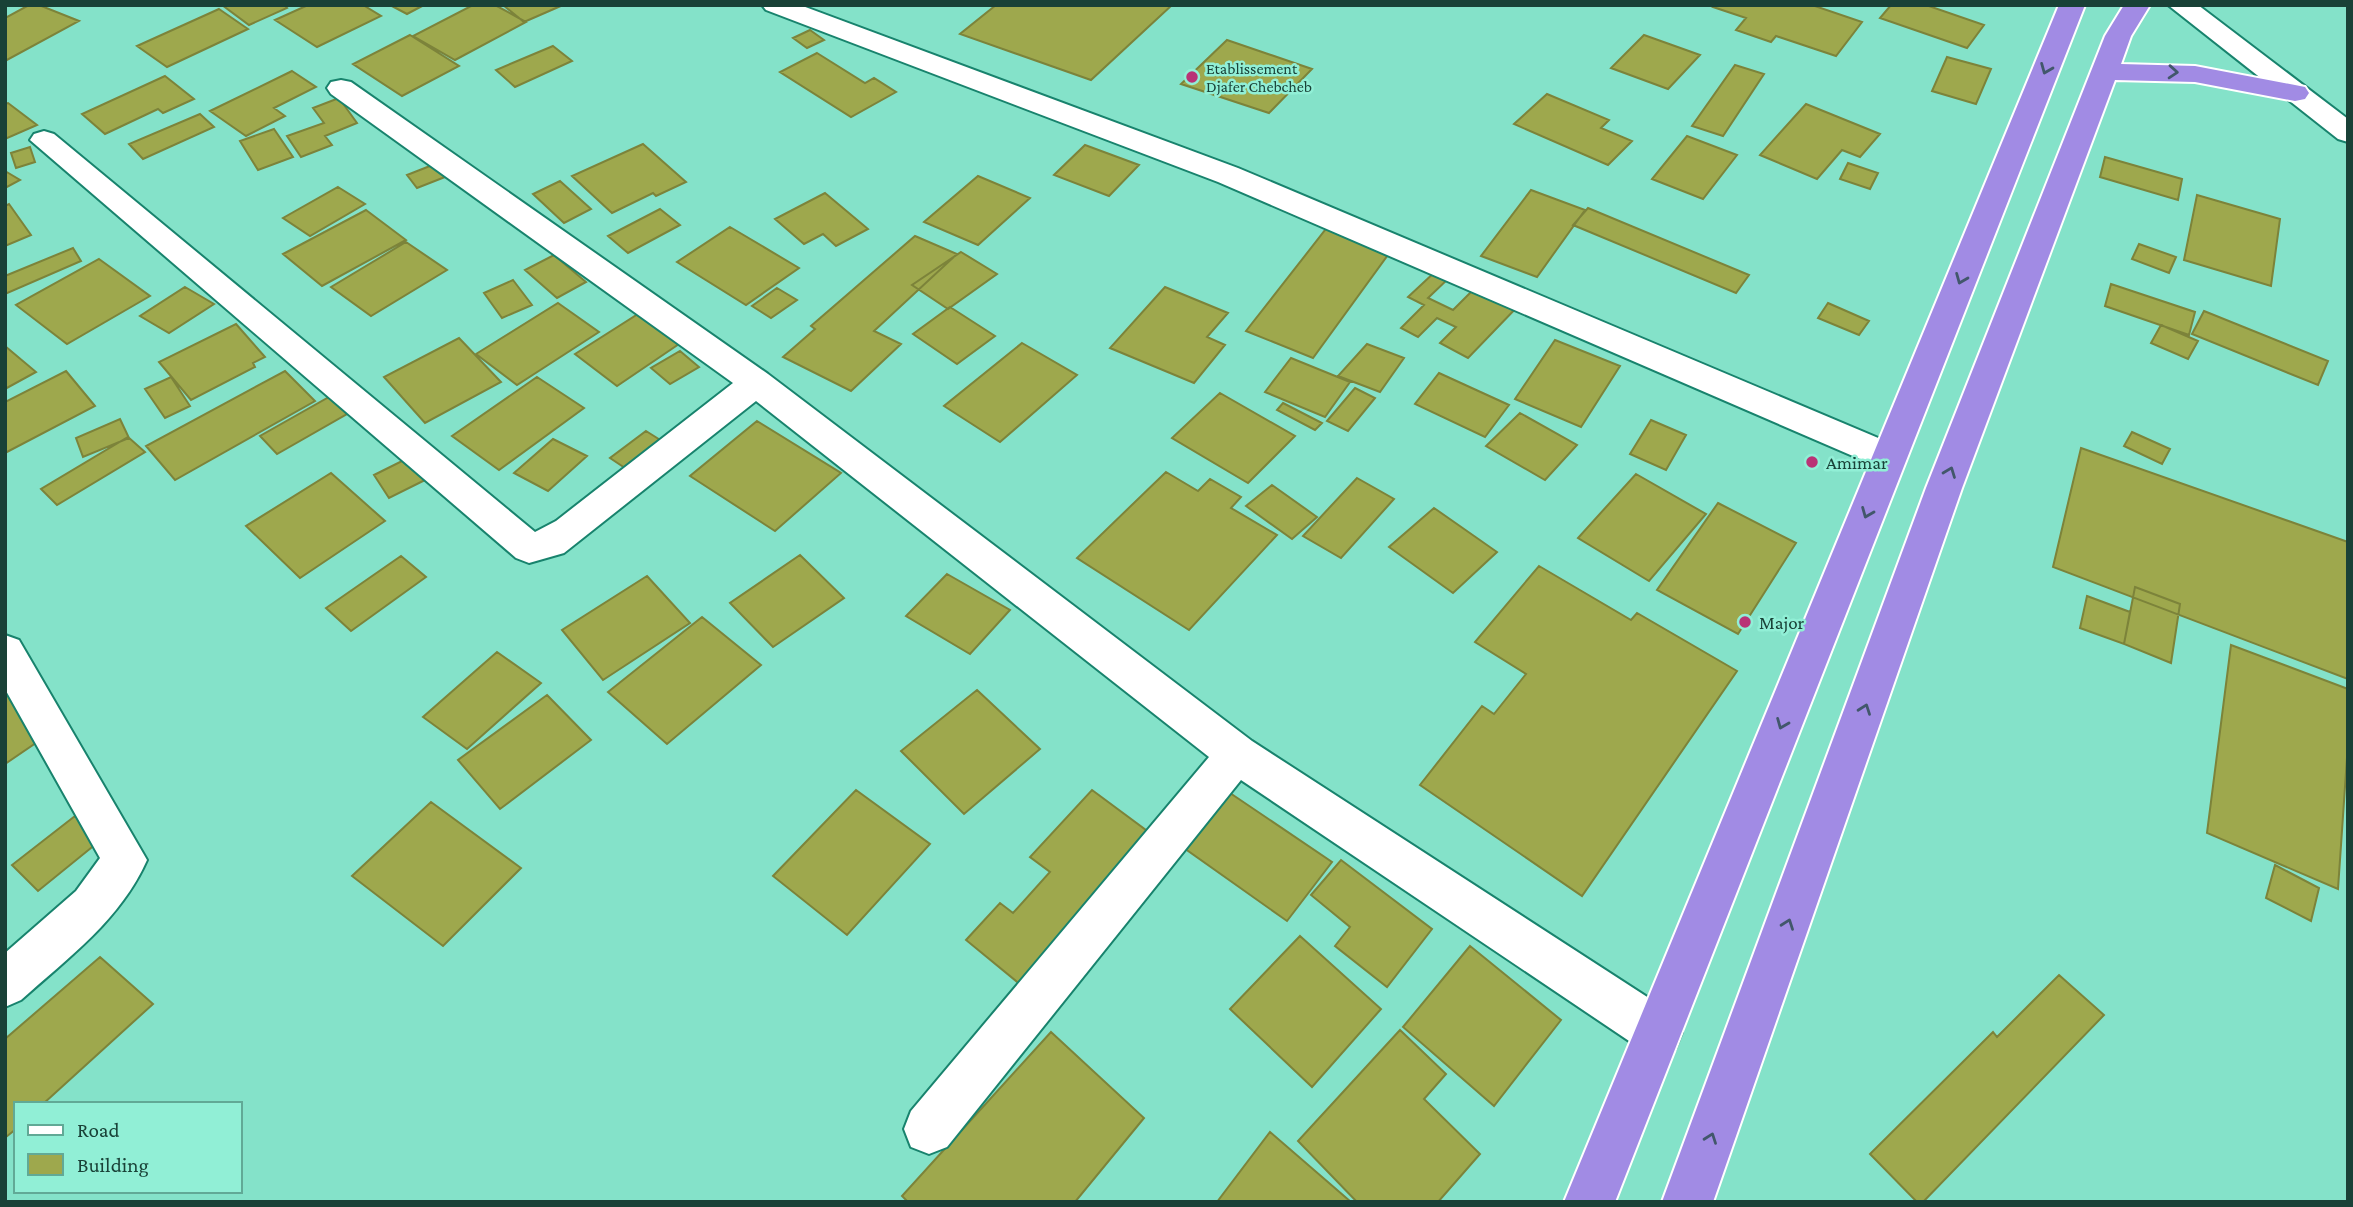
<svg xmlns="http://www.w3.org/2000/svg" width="2353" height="1207" viewBox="0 0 2353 1207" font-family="'Crimson Pro',serif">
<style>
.building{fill:#9ea84d;stroke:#7c833a;stroke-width:2}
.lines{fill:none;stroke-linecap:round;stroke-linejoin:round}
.street-casing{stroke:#18836d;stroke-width:4}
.highway-casing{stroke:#fff;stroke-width:4}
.street{fill:#fff;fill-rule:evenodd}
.highway{fill:#a18be4;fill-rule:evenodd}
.oneway{stroke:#42576b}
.poi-dot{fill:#b93376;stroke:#91efd6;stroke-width:2.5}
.labels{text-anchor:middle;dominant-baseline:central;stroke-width:5;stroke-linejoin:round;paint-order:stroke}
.far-poi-label{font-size:16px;fill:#194137;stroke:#91efd6;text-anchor:start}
.poi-label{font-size:19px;fill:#194137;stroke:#91efd6;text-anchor:start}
</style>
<rect width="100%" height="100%" fill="#84e2c9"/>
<path class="building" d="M29,5H39L79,21L5,61V18Z
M222,5H284L287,8L249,25Z
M308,5H363L381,16L317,47L275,20Z
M390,5H424L407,14Z
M473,5H495L526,22L455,60L413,36Z
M503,5H563L524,22Z
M996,5H1172L1091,80L960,34Z
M1715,5H1812L1862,22L1836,56L1776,36L1771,42L1736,30L1746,18L1713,7Z
M1891,5H1926L1984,25L1967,48L1880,18Z
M219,9L248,29L167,67L137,46Z
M810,30L824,40L807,48L793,38Z
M410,35L459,66L402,96L353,64Z
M1644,35L1700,55L1668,89L1611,68Z
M1227,40L1312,69L1269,113L1181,84Z
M553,46L572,61L515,87L496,70Z
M817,53L865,83L874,78L896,92L851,117L780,72Z
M1947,57L1991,69L1976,104L1932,91Z
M1735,65L1764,74L1723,136L1692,126Z
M292,71L316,87L274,108L285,116L246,136L210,111Z
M165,76L194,99L163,113L158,109L105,134L82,114Z
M1547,94L1609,120L1601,128L1632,141L1608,165L1514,124Z
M339,98L357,123L325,136L332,145L301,157L287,136L324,123L313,108Z
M8,103L37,125L5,139V104Z
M1806,104L1880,134L1860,157L1842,150L1817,179L1760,155Z
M200,114L214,127L143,159L129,144Z
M274,129L293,157L258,170L240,141Z
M1687,136L1737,155L1703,199L1652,179Z
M643,144L686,182L656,196L653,193L612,213L572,176Z
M1085,145L1139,165L1109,196L1054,175Z
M30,147L35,162L16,168L11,153Z
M2105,157L2182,179L2178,200L2100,177Z
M1848,163L1878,173L1870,189L1840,179Z
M435,164L445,177L417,188L407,175Z
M5,171L20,180L5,188Z
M978,176L1030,198L978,245L924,222Z
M560,181L591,209L564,223L533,194Z
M338,187L365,204L310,236L283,218Z
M1531,190L1585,210L1537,277L1481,256Z
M825,193L868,229L836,246L823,234L804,244L775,219Z
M2197,195L2280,219L2271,286L2184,260Z
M9,204L31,235L5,246V206Z
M1588,208L1749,275L1736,293L1573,225Z
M660,209L680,225L628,253L608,236Z
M366,210L406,240L322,286L283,254Z
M1329,225L1393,248L1313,358L1246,331Z
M730,227L799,268L746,305L677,262Z
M915,236L957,254L874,331L901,344L851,391L783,357L815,329L811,326Z
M406,242L447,270L371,316L331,287Z
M2139,244L2176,257L2169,273L2132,259Z
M73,248L81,261L5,294V276Z
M961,252L997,274L948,309L912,285Z
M554,255L586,282L557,298L525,270Z
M99,259L150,296L67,344L16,305Z
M1437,270L1450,277L1428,298L1453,310L1480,283L1521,303L1468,358L1440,343L1456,327L1437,318L1418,337L1401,328L1424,305L1408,297Z
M513,280L532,305L502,318L484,293Z
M2111,284L2195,312L2189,335L2105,306Z
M185,287L214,304L169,333L140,316Z
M1165,287L1228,313L1207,337L1225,345L1194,383L1110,348Z
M777,288L797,300L771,318L752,306Z
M558,303L599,332L517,385L476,354Z
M1828,303L1869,321L1859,335L1818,318Z
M950,307L995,336L957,364L913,334Z
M2204,311L2328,361L2318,385L2192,334Z
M638,314L679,344L617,386L575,354Z
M236,324L265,357L253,363L255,367L191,400L159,362Z
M2161,325L2198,341L2188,359L2151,343Z
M459,338L501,382L425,423L384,377Z
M1555,340L1620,366L1581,427L1515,399Z
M1022,343L1077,375L1000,442L944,406Z
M1367,344L1404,358L1380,392L1338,376Z
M5,346L36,372L5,389Z
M680,351L699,367L670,384L651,368Z
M1291,358L1350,382L1325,417L1265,392Z
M66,371L95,406L5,453V402Z
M285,371L315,401L175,480L146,446Z
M1439,373L1509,405L1485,437L1415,404Z
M171,377L190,406L165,418L145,389Z
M537,377L584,408L499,470L452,436Z
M1355,388L1375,398L1348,431L1327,421Z
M1220,393L1295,436L1248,483L1172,438Z
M329,397L347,414L277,454L260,436Z
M1283,403L1322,423L1315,430L1277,410Z
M1520,413L1577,445L1545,480L1486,446Z
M120,419L129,438L83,457L76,438Z
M1651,420L1686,435L1666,470L1630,454Z
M757,421L841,473L775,531L690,476Z
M646,431L673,448L637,476L610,458Z
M2132,432L2170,449L2162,464L2124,446Z
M128,437L145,452L57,505L41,489Z
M553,439L587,456L548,491L514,473Z
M2081,448L2348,542V679L2053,567Z
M414,455L429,478L389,498L374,475Z
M1166,472L1198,491L1210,479L1241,497L1231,508L1277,535L1189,630L1077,558Z
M331,473L385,521L300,578L246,526Z
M1636,474L1706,514L1649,581L1578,538Z
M1357,478L1394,499L1341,558L1303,536Z
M1272,485L1317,517L1292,539L1246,506Z
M1718,503L1796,543L1738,634L1657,590Z
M1434,508L1497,552L1453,593L1389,547Z
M800,555L844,598L773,647L730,603Z
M401,556L426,577L351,631L326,608Z
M1539,566L1631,620L1637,613L1737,671L1582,896L1420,785L1482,706L1494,714L1526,674L1475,642Z
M947,574L1010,610L970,654L906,616Z
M647,576L690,623L603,680L562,630Z
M2135,587L2180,604L2171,663L2124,644Z
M2087,596L2130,612L2124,644L2080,628Z
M702,617L761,665L667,744L608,692Z
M2231,645L2348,689V743L2338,889L2207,833Z
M497,652L541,683L467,749L423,717Z
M977,690L1040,749L964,814L901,751Z
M5,692L46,736L5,764Z
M547,695L591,740L500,809L458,760Z
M856,790L930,844L847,935L773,876Z
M1092,790L1158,839L1027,990L966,940L1000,903L1013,913L1050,872L1030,857Z
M1230,793L1332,862L1287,921L1184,848Z
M431,802L521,868L443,946L352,876Z
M75,816L102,839L38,891L12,865Z
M1341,860L1432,929L1387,987L1335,946L1350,927L1311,895Z
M2275,865L2319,888L2311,921L2266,898Z
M1300,936L1381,1009L1312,1087L1230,1009Z
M1470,946L1561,1020L1494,1106L1403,1027Z
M100,957L153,1004L43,1104H16V1129L6,1137L5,1039Z
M2059,975L2104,1015L1923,1202H1917L1870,1154L1993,1032L1997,1037Z
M1400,1030L1446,1074L1424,1099L1480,1154L1438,1202H1357L1298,1141Z
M1051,1032L1144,1118L1075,1202H908L902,1196Z
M1270,1132L1351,1202H1217Z"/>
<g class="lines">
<defs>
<path id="street" d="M762,5H800L1238,168L1902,448L1907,457L1902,466L1889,470L1876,466L1218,182L766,10Z
M2168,5H2198L2348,119V142L2338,139Z
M341,80L351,82L768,374L1252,741L1675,1015L1682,1032L1675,1049L1658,1056L1641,1049L1241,780L947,1147L929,1154L911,1147L904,1129L911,1111L1209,757L756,401L564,553L529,563L516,558L30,140L34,134L44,131L54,134L535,532L556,521L733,383L331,94L327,88L331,82Z
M5,635L19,640L147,860C121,919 68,958 21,1000L5,1007V953L76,891L100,858L5,689Z"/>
<path id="highway" d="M2059,5H2085L1615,1202H1564Z
M2124,5H2150L2131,36L2121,64L2195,66L2295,85L2305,87L2309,93L2305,99L2295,101L2195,82L2115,80L1962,488L1713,1202H1662L1926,488L2105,36Z"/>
</defs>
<use href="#street" class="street-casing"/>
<use href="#highway" class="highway-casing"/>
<use href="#street" class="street"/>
<use href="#highway" class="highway"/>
</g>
<defs><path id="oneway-chevron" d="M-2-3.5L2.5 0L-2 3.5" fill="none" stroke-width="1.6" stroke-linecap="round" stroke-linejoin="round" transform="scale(1.75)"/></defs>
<g class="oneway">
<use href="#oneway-chevron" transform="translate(2046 69) rotate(112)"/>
<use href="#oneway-chevron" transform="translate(2173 72) rotate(4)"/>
<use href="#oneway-chevron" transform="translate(1961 279) rotate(112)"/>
<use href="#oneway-chevron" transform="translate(1950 472) rotate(-69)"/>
<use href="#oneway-chevron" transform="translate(1867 513) rotate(112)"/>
<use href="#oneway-chevron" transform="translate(1865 709) rotate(-70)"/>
<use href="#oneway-chevron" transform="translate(1782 724) rotate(112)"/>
<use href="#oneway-chevron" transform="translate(1788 924) rotate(-70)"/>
<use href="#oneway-chevron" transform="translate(1711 1138) rotate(-70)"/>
</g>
<g class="poi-dot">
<circle cx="1192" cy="77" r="7"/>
<circle cx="1812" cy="462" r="7"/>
<circle cx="1745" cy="622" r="7"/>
</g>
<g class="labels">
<g class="far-poi-label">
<text x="1206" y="68">Etablissement<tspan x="1206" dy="18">Djafer Chebcheb</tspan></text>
</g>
<g class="poi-label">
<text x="1826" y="462">Amimar</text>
<text x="1759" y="622">Major</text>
</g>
</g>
<rect width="2353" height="1207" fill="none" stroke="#194137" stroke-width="14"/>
<rect x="14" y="1102" width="228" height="91" fill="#91efd6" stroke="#61a996" stroke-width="2"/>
<rect x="28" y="1125" width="35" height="10" fill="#ffffff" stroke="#61a996" stroke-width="2"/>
<text x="77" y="1137" font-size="21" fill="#194137">Road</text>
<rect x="28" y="1154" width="35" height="21" fill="#9ea84d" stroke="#61a996" stroke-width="2"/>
<text x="77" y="1172" font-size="21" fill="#194137">Building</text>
</svg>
